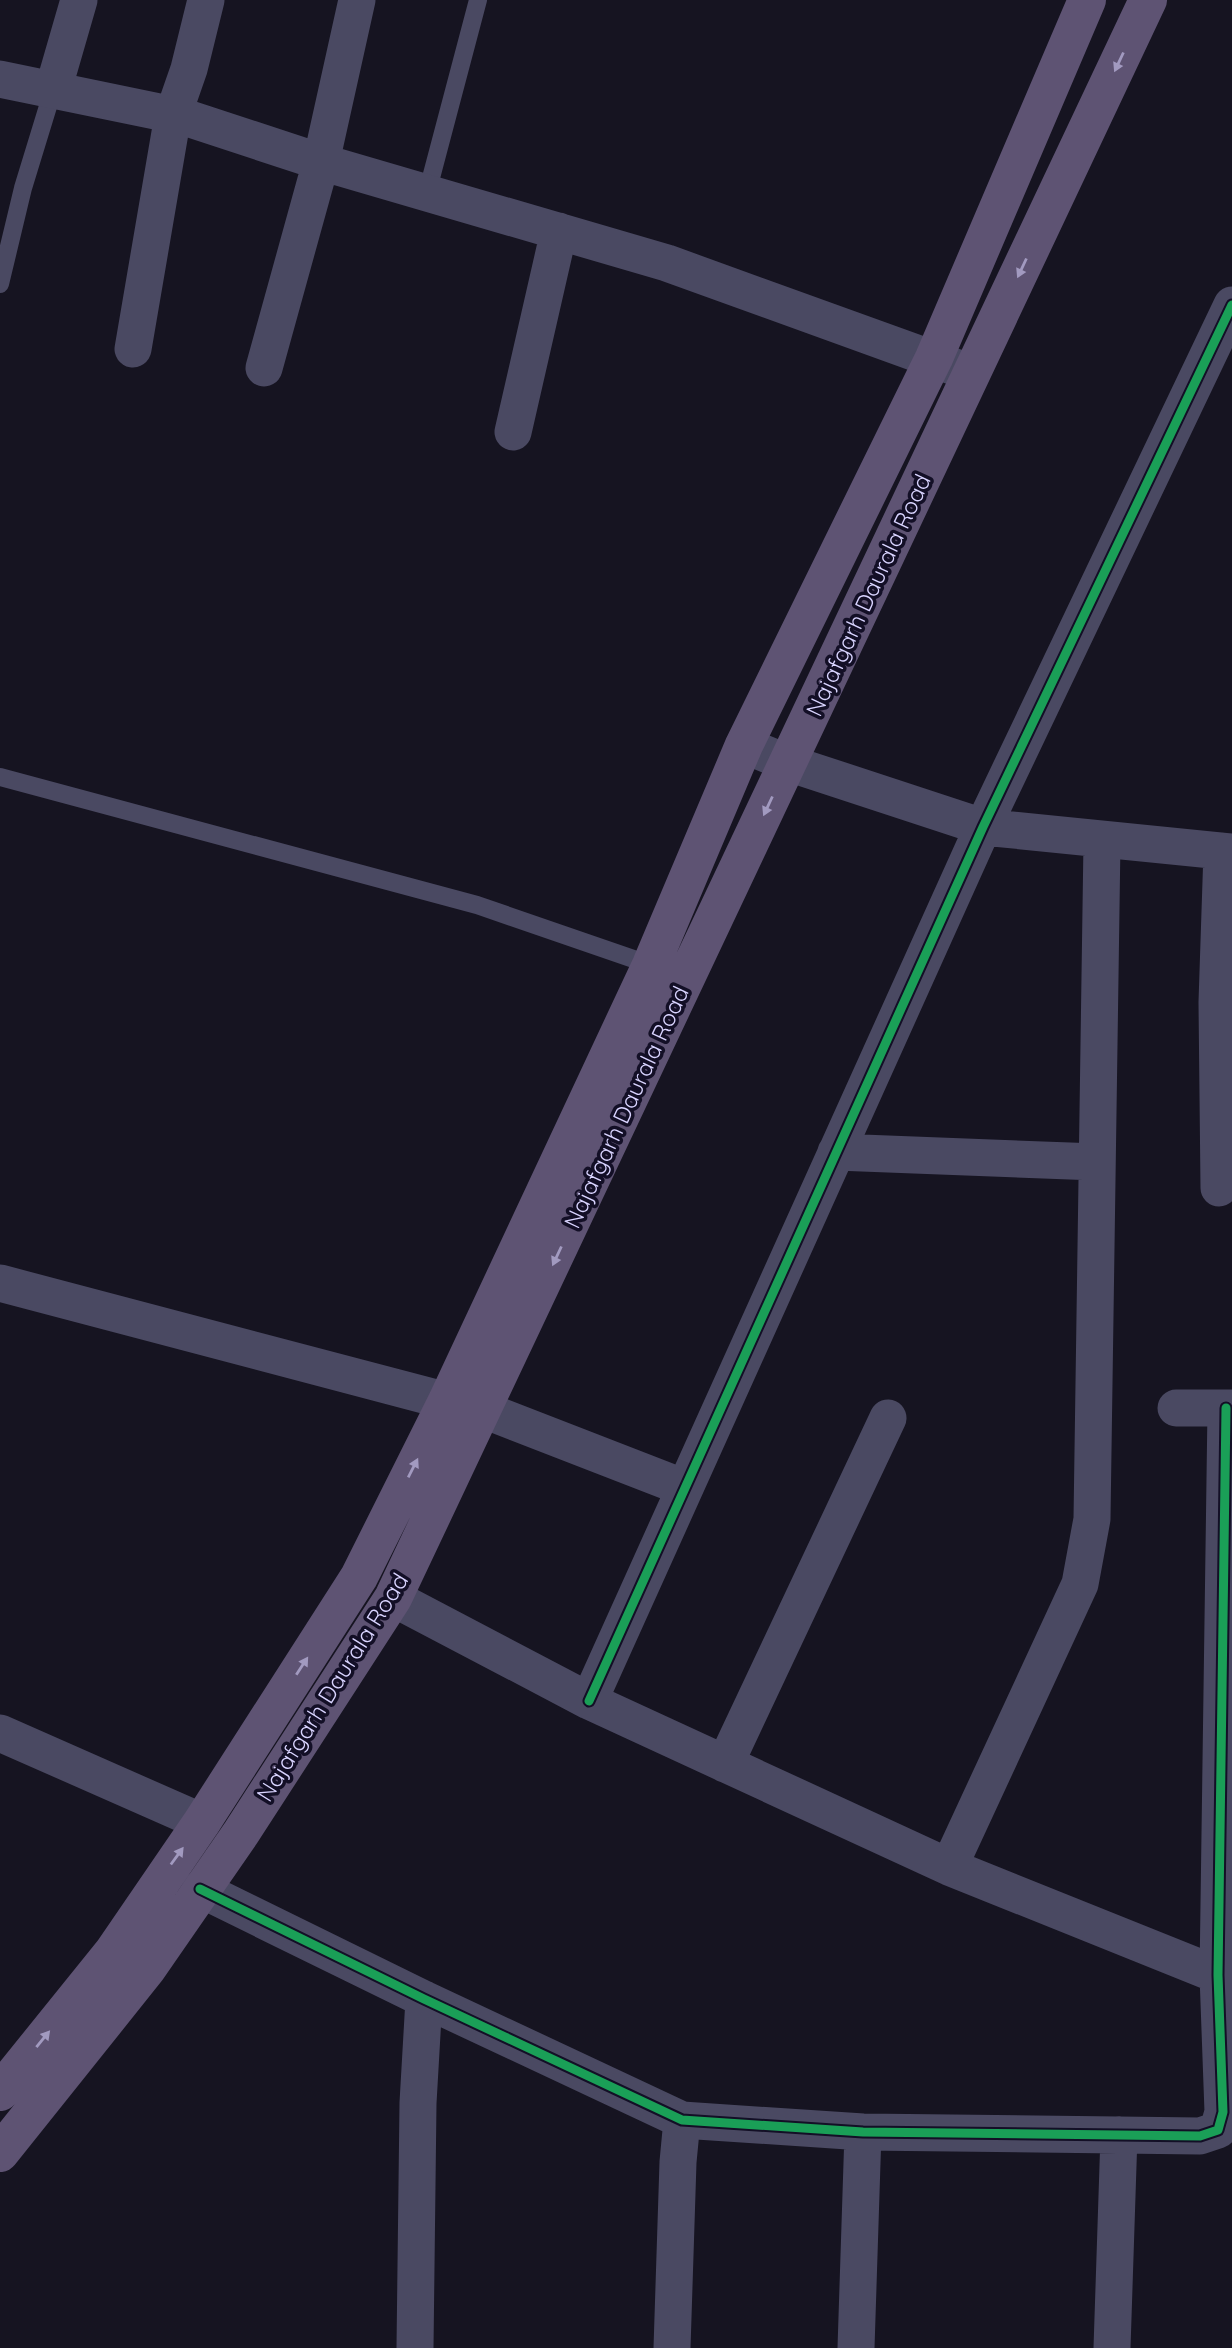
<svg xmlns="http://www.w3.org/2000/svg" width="1232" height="2348" viewBox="0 0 1232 2348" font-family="Quicksand,sans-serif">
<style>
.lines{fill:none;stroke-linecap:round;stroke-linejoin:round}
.lane{stroke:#4a4962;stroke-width:18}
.street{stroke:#4a4962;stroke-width:37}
.primary{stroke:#5e5373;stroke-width:38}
.cycleway-casing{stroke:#130f26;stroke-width:13}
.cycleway{stroke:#1a9f57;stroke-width:9}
.oneway{fill:#a29ac0}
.labels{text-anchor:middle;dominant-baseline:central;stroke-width:7;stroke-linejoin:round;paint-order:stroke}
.street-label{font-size:23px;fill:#d9d4ff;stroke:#130f26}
</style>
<rect width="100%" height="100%" fill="#161421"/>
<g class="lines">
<path class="lane" d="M427,193L478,0
M0,284L23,188L53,90
M0,777L477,905L651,965"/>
<path class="street" d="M0,79L184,117L321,162L667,263L963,370
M53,90L79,0
M133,349L173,115L189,69L206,0
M264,368L321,162L357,0
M513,432L559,231
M744,745L788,763L983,827L1232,852
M836,1152L1097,1162
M1219,1188L1217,1002L1222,851
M0,1283L447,1401
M1176,1408H1232
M484,1410L685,1488
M393,1598L589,1701L949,1867L1218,1975
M589,1701L983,827L1232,305
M0,1733L202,1822
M725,1764L888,1418
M949,1867L1080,1584L1092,1519L1102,841
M200,1889L424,1999L682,2120L863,2132L1200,2136L1218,2130L1223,2112L1218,1975L1226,1408
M415,2348L418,2103L424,1999
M672,2348L678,2162L682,2120
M856,2348L863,2132
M1112,2348L1119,2135"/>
<path class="primary" d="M0,2092L113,1952L202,1822L359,1577L447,1401L651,965L744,745L934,358L1087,0
M0,2153L147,1969L241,1833L393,1598L1148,0"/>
<defs>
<path id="cycleway" d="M589,1701L983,827L1232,305
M200,1889L424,1999L682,2120L863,2132L1200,2136L1218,2130L1223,2112L1218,1975L1226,1408"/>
</defs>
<use href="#cycleway" class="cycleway-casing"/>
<use href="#cycleway" class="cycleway"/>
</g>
<defs><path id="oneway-solid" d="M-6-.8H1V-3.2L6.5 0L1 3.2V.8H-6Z" transform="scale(1.75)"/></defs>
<g class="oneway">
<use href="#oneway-solid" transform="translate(1119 62) rotate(115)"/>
<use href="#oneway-solid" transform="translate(1022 268) rotate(115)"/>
<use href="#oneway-solid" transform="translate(768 806) rotate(115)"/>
<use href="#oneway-solid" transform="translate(557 1256) rotate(115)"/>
<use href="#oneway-solid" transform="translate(413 1468) rotate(-63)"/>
<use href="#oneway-solid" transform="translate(302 1666) rotate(-57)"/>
<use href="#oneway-solid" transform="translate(177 1856) rotate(-54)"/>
<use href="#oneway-solid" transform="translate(43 2039) rotate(-51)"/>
</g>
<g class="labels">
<g class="street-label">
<text transform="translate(868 595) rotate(-65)">Najafgarh Daurala Road</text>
<text transform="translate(626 1107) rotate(-65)">Najafgarh Daurala Road</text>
<text transform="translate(332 1687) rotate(-58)">Najafgarh Daurala Road</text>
</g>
</g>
</svg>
